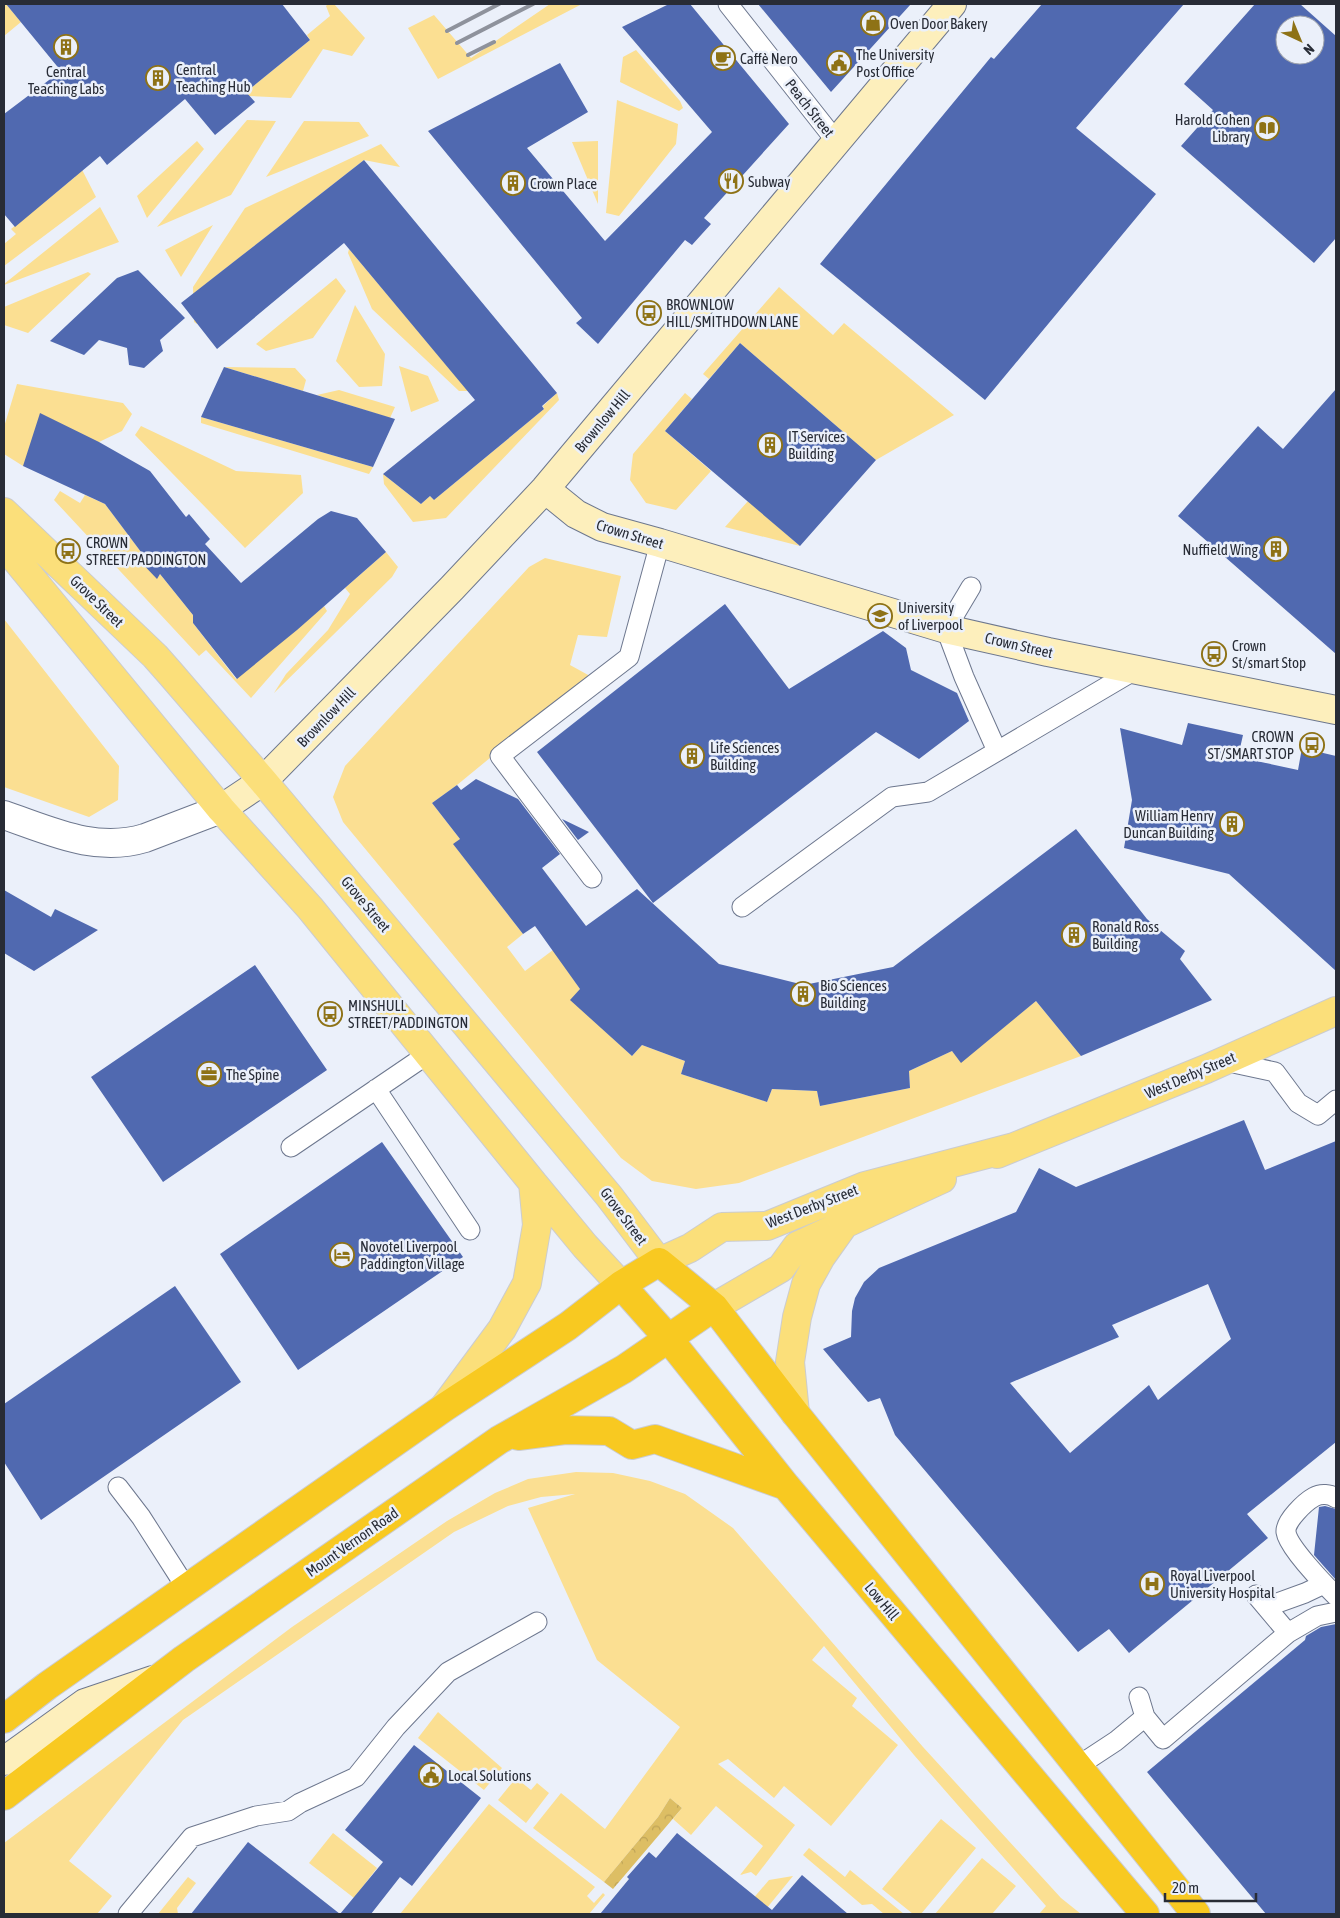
<svg xmlns="http://www.w3.org/2000/svg" width="1340" height="1918" viewBox="0 0 1340 1918" font-family="'Asap Condensed',sans-serif">
<style>
.green{fill:#fbdf92}
.forest{fill:url(#forest-crowns)}
.building{fill:#5069b0;fill-rule:evenodd}
.lines{fill:none;stroke-linecap:round;stroke-linejoin:round}
.lane-casing{stroke:#6d778e;stroke-width:21}
.street-casing{stroke:#6d778e;stroke-width:30}
.secondary-casing{stroke:#6d778e;stroke-width:30}
.primary-casing{stroke:#cbcccf;stroke-width:30}
.highway-casing{stroke:#cbcccf;stroke-width:30}
.lane{stroke:#fff;stroke-width:19}
.street{stroke:#fff;stroke-width:28}
.secondary{stroke:#fdefbc;stroke-width:28}
.primary{stroke:#fbdf7a;stroke-width:28}
.highway{stroke:#f8c921;stroke-width:28}
.rail{stroke:#8e929c;stroke-width:4}
.labels{text-anchor:middle;dominant-baseline:central;stroke-width:5;stroke-linejoin:round;paint-order:stroke}
.poi-label{font-size:15px;fill:#282c36;stroke:#ebf0fa;text-anchor:start}
.street-label{font-size:15px;fill:#282c36;stroke:#ebf0fa}
</style>
<defs>
<pattern id="forest-crowns" width="20" height="18" patternUnits="userSpaceOnUse" patternTransform="scale(1.25)"><rect width="20" height="18" fill="#ddbe64"/><path d="M2 6a3 3 0 1 1 6 0M12 15a3 3 0 1 1 6 0" fill="none" stroke="#bea357"/></pattern>
</defs>
<rect width="100%" height="100%" fill="#ebf0fa"/>
<path class="green" d="M4,4H6L21,22L4,36Z
M328,4H334L365,38L352,56L323,49L291,98L249,96L246,92L310,40L307,35L330,16L326,6Z
M550,4H582L438,79L408,28L434,15L471,58Z
M636,50L680,101L683,108L679,111L620,82L623,57Z
M617,100L678,124L676,144L619,216L606,213Z
M247,120L276,121L231,195L157,227Z
M304,121L359,122L369,136L266,177Z
M197,141L204,149L147,218L137,196Z
M598,141V204L572,142Z
M381,144L400,167L364,160L198,290L197,324L194,322L193,287L245,208Z
M75,156L96,197L4,266V244L16,234L11,229L75,177Z
M100,207L119,242L4,285V284Z
M213,225L181,277L165,250Z
M349,249L468,391H459L372,309L348,253Z
M88,272L91,274L28,333L4,325V307Z
M336,278L346,291L313,338L266,351L256,344Z
M779,287L833,335L844,323L954,415L876,460L740,343L709,379L703,374Z
M355,305L385,354L382,386L359,387L336,361Z
M399,366L428,376L439,401L411,412Z
M224,367L295,368L306,380L303,391Z
M17,384L123,403L132,414L122,431L99,442L23,466L4,454V427Z
M339,390L395,407L390,418L317,395Z
M557,393L559,400L446,518L413,522L384,484L383,474L421,504L430,496L434,500L544,409L543,406Z
M685,393L692,399L665,431L711,471L676,510L646,503L630,480L633,454Z
M201,417L373,467L369,474L201,423Z
M141,426L236,471L301,475L303,493L245,548L135,435Z
M60,491L80,503L85,495L105,504L141,552L136,557L157,578L160,574L193,615V623L236,679L324,606L327,611L251,698L206,650L199,656L54,500Z
M748,501L800,546L725,527Z
M386,552L398,567L392,577L274,693L286,674L328,630L350,594L345,588Z
M545,558L621,576L607,637L578,635L570,665L590,676L457,785L432,803L460,839L454,845L523,934L507,947L525,971L553,950L580,989L571,1000L632,1056L642,1045L685,1061L681,1074L767,1102L772,1089L817,1091L820,1106L910,1088L909,1071L952,1051L961,1062L1036,1001L1081,1056L739,1183L696,1189L652,1181L621,1158L343,822L333,797L345,766L529,567Z
M4,619L119,766L118,800L89,817L4,787Z
M576,1472L613,1473L650,1481L685,1494L733,1528L923,1747L1061,1898L1081,1914H1039L1046,1906L914,1755L824,1646L812,1660L857,1698L852,1706L898,1745L831,1826L784,1786L774,1798L728,1759L718,1764L795,1825L756,1876L751,1872L740,1875L763,1846L716,1806L691,1835L673,1819L682,1808L670,1798L658,1817L604,1882L533,1828L561,1793L605,1829L680,1727L597,1660L528,1508L575,1494L541,1497L508,1506L454,1532L183,1720L69,1861L112,1896L97,1914H4V1843L292,1627L447,1521L495,1493L528,1479Z
M438,1712L502,1768L484,1790L418,1738Z
M516,1778L531,1790L537,1783L549,1793L526,1823L498,1800Z
M489,1804L595,1887L587,1896L594,1903L603,1893L605,1895L589,1914H400Z
M941,1819L976,1848L921,1914H913L882,1889Z
M333,1833L377,1868L354,1898L309,1863Z
M809,1848L845,1877L850,1870L904,1914H884L872,1904L862,1905L803,1855Z
M982,1858L1016,1886L992,1914H935Z
M793,1876L762,1914H740L769,1880Z
M188,1877L196,1883L177,1908L178,1914H158Z"/>
<path class="forest" d="M670,1798L682,1808L613,1889L604,1882L658,1817Z"/>
<path class="building" d="M6,4H282L310,40L246,92L255,102L215,135L185,99L107,165L100,156L15,227L4,214V114L61,71Z
M669,4H690L789,124L704,218L711,224L692,245L685,240L598,344L576,323L582,318L428,131L560,63L588,112L527,148L605,241L712,132L622,27Z
M758,4H911L831,92Z
M1042,4H1184L1076,128L1156,194L985,400L820,264L991,57L994,59Z
M1255,4H1300L1336,36V238L1314,263L1181,146L1213,110L1184,84ZM1285,25H1315V55H1285Z
M364,160L557,393L542,406L544,409L434,500L430,496L421,504L383,474L475,400L344,243L217,349L181,303Z
M138,270L185,318L160,340L163,351L144,368L129,365L127,348L99,340L84,355L50,341L117,278Z
M740,343L876,460L800,546L665,431Z
M224,367L395,419L373,467L201,417Z
M1336,389V654L1178,516L1258,426L1283,449Z
M40,413L99,442L150,471L186,517L189,514L210,539L205,544L241,583L318,519L331,511L357,518L386,552L297,630L237,679L193,623V615L160,574L157,579L136,557L141,552L105,504L23,466Z
M725,604L789,689L883,631L906,648L911,670L957,693L969,721L919,759L876,732L653,903L537,752Z
M1188,723L1243,735L1238,757L1298,770L1302,748L1336,756V971L1229,874L1124,848L1132,800L1120,728L1182,745Z
M476,779L518,799L560,854L542,868L586,926L637,889L719,964L804,985L893,967L1076,829L1147,919L1185,951L1180,959L1212,1000L1081,1056L1036,1001L961,1063L952,1051L909,1071L910,1088L820,1106L817,1091L772,1089L767,1102L681,1074L685,1061L642,1045L632,1056L570,1000L580,989L535,926L523,934L453,844L460,839L432,803L457,785L461,790Z
M562,819L589,832L578,840Z
M4,890L51,917L55,909L98,930L34,971L4,953Z
M255,965L327,1070L163,1182L91,1077Z
M1244,1120L1265,1170L1336,1141V1442L1247,1514L1268,1538L1129,1653L1109,1629L1078,1652L895,1435L880,1398L868,1402L823,1349L851,1337L852,1311L855,1298L864,1282L879,1268L1016,1212L1039,1168L1076,1187ZM1208,1284L1231,1339L1158,1400L1149,1385L1070,1453L1010,1383L1119,1337L1112,1325Z
M382,1142L463,1257L298,1370L220,1254Z
M175,1286L241,1382L41,1520L4,1462V1404Z
M1325,1506L1336,1509V1580L1314,1555L1319,1507Z
M1336,1624V1914H1266L1147,1772L1305,1640L1306,1636L1321,1627Z
M414,1745L481,1798L412,1886L400,1877L371,1914H340L383,1862L345,1830Z
M677,1833L772,1910L802,1875L848,1914H600L629,1879L627,1877L649,1852L656,1858Z
M248,1842L279,1866L340,1914H191Z"/>
<g class="lines">
<defs>
<path id="lane" d="M728,4L836,141
M971,587L946,629L964,677L997,751
M592,878L500,756L629,657L660,543
M742,907L892,797L928,792L1135,670
M1224,1061L1275,1072L1298,1103L1318,1115L1336,1100
M376,1089L470,1230
M291,1147L428,1054
M118,1487L141,1517L187,1589
M1336,1498C1330,1494 1321,1493 1314,1497C1305,1502 1285,1521 1286,1532C1288,1547 1325,1585 1336,1596
M1256,1595L1288,1633
M1266,1607L1305,1593L1324,1584
M1139,1697L1145,1717L1163,1739L1288,1633L1317,1616L1336,1612
M1078,1766L1116,1741L1145,1717
M128,1914L192,1837L256,1816L288,1811L300,1803L356,1777L396,1727L448,1672L537,1622"/>
<path id="street" d="M4,815C51,831 95,853 145,838L221,809"/>
<path id="secondary" d="M545,489L576,514L602,527L660,543L946,629L1048,652L1336,710
M221,809L263,781L452,588L545,489L952,4
M4,1761L85,1703L153,1680"/>
<path id="primary" d="M4,512L155,656L170,673L263,781L609,1196L659,1262L690,1248L722,1227L767,1226L865,1186L1014,1147
M4,545L221,809L310,908L533,1183L585,1246L621,1285
M997,1154L1206,1069L1336,1011
M714,1307L781,1268L797,1246L942,1179
M445,1406L502,1329L527,1283L537,1225L533,1183
M795,1413L790,1362L797,1317L806,1284L821,1257L843,1226"/>
<path id="highway" d="M621,1285L668,1338L786,1486L1145,1914
M518,1436L565,1430L609,1431L632,1445L655,1439L786,1486
M4,1719L47,1686L445,1407L568,1326L621,1285L659,1262L714,1307L795,1413L1196,1914
M4,1796L184,1659L499,1440L624,1369L714,1307"/>
</defs>
<use href="#lane" class="lane-casing"/>
<use href="#street" class="street-casing"/>
<use href="#secondary" class="secondary-casing"/>
<use href="#primary" class="primary-casing"/>
<use href="#highway" class="highway-casing"/>
<use href="#lane" class="lane"/>
<use href="#street" class="street"/>
<use href="#secondary" class="secondary"/>
<use href="#primary" class="primary"/>
<use href="#highway" class="highway"/>
<path class="rail" d="M447,31L499,4
M457,43L533,4
M468,55L494,42"/>
</g>
<defs>
<symbol id="shop-ring" viewBox="-11 -11 22 22"><circle r="9.5" fill="#ebf0fa" stroke="#8e7216" stroke-width="1.5"/><path d="M-5-2.5h2.3a2.7 3.5 0 0 1 5.4 0H5L5.5 6h-11ZM-1.5-2.5h3a1.5 2.3 0 0 0-3 0Z" fill="#8e7216"/></symbol>
<symbol id="building-ring" viewBox="-11 -11 22 22"><circle r="9.5" fill="#ebf0fa" stroke="#8e7216" stroke-width="1.5"/><path d="M-4-6H4V6H1V3H-1V6H-4ZM-2.5-4.3h1.7v1.8h-1.7ZM.8-4.3h1.7v1.8H.8ZM-2.5-1h1.7V.8h-1.7ZM.8-1h1.7V.8H.8Z" fill="#8e7216"/></symbol>
<symbol id="cafe-ring" viewBox="-11 -11 22 22"><circle r="9.5" fill="#ebf0fa" stroke="#8e7216" stroke-width="1.5"/><path d="M-5.5-4.5H6V0H3Q3 3.5 0 3.5H-2.5Q-5.5 3.5-5.5 0ZM3-3.2v2h1.7v-2ZM-6 4.5H4V6H-6Z" fill="#8e7216"/></symbol>
<symbol id="civic-ring" viewBox="-11 -11 22 22"><circle r="9.5" fill="#ebf0fa" stroke="#8e7216" stroke-width="1.5"/><path d="M-.6-6.5H3V-4.5H.6V-3L4-1V1h2V6H-6V1h2V-1L-.6-3ZM-1.2 2.5V6h2.4V2.5Z" fill="#8e7216"/></symbol>
<symbol id="library-ring" viewBox="-11 -11 22 22"><circle r="9.5" fill="#ebf0fa" stroke="#8e7216" stroke-width="1.5"/><path d="M-6-4Q-3-5.5-.7-3.5V5Q-3 3-6 4ZM6-4Q3-5.5 .7-3.5V5Q3 3 6 4Z" fill="#8e7216"/></symbol>
<symbol id="restaurant-ring" viewBox="-11 -11 22 22"><circle r="9.5" fill="#ebf0fa" stroke="#8e7216" stroke-width="1.5"/><path d="M-5-6h1v4h1v-4h1v4h1v-4h1v5L-1.5 .5V6h-2V.5L-5-1ZM5-6V6H3V1.5H1.5Q1.5-4 5-6Z" fill="#8e7216"/></symbol>
<symbol id="bus-ring" viewBox="-11 -11 22 22"><circle r="9.5" fill="#ebf0fa" stroke="#8e7216" stroke-width="1.5"/><path d="M-5-6H5V4H4V6H2V4H-2V6H-4V4H-5ZM-3.5-4V0h7V-4ZM-3.5 1.2v1.5H-2V1.2ZM2 1.2v1.5H3.5V1.2Z" fill="#8e7216"/></symbol>
<symbol id="university-ring" viewBox="-11 -11 22 22"><circle r="9.5" fill="#ebf0fa" stroke="#8e7216" stroke-width="1.5"/><path d="M0-5L7-2L0 1L-7-2ZM-4 1L0 2.5L4 1V4Q0 6-4 4Z" fill="#8e7216"/></symbol>
<symbol id="office-ring" viewBox="-11 -11 22 22"><circle r="9.5" fill="#ebf0fa" stroke="#8e7216" stroke-width="1.5"/><path d="M-6-3h4V-5.5h4V-3h4V5H-6ZM-1-4.5V-3h2v-1.5ZM-6 0V1H6V0Z" fill="#8e7216"/></symbol>
<symbol id="hotel-ring" viewBox="-11 -11 22 22"><circle r="9.5" fill="#ebf0fa" stroke="#8e7216" stroke-width="1.5"/><path d="M-6-4.5h1.5V1H6V5H4.5V3h-9V5H-6ZM-4 0a1.8 1.8 0 1 1 3.6 0ZM.5 0V-2.5h3Q6-2.5 6 0Z" fill="#8e7216"/></symbol>
<symbol id="hospital-ring" viewBox="-11 -11 22 22"><circle r="9.5" fill="#ebf0fa" stroke="#8e7216" stroke-width="1.5"/><path d="M-5-5h3v3.5h4V-5h3V5h-3V1.5h-4V5h-3Z" fill="#8e7216"/></symbol>
</defs>
<g fill-rule="evenodd">
<use href="#shop-ring" x="859" y="9" width="28" height="28"/>
<use href="#building-ring" x="52" y="33" width="28" height="28"/>
<use href="#cafe-ring" x="709" y="44" width="28" height="28"/>
<use href="#civic-ring" x="825" y="49" width="28" height="28"/>
<use href="#building-ring" x="144" y="64" width="28" height="28"/>
<use href="#library-ring" x="1253" y="114" width="28" height="28"/>
<use href="#restaurant-ring" x="717" y="167" width="28" height="28"/>
<use href="#building-ring" x="499" y="169" width="28" height="28"/>
<use href="#bus-ring" x="635" y="299" width="28" height="28"/>
<use href="#building-ring" x="756" y="431" width="28" height="28"/>
<use href="#building-ring" x="1262" y="535" width="28" height="28"/>
<use href="#bus-ring" x="54" y="537" width="28" height="28"/>
<use href="#university-ring" x="866" y="602" width="28" height="28"/>
<use href="#bus-ring" x="1200" y="640" width="28" height="28"/>
<use href="#bus-ring" x="1298" y="731" width="28" height="28"/>
<use href="#building-ring" x="678" y="742" width="28" height="28"/>
<use href="#building-ring" x="1218" y="810" width="28" height="28"/>
<use href="#building-ring" x="1060" y="921" width="28" height="28"/>
<use href="#building-ring" x="789" y="980" width="28" height="28"/>
<use href="#bus-ring" x="316" y="1000" width="28" height="28"/>
<use href="#office-ring" x="195" y="1060" width="28" height="28"/>
<use href="#hotel-ring" x="328" y="1241" width="28" height="28"/>
<use href="#hospital-ring" x="1138" y="1570" width="28" height="28"/>
<use href="#civic-ring" x="417" y="1761" width="28" height="28"/>
</g>
<g class="labels">
<g class="poi-label">
<text x="890" y="23">Oven Door Bakery</text>
<text x="856" y="54">The University<tspan x="856" dy="17">Post Office</tspan></text>
<text x="740" y="58">Caffè Nero</text>
<text x="176" y="69">Central<tspan x="176" dy="17">Teaching Hub</tspan></text>
<text x="66" y="71" text-anchor="middle">Central<tspan x="66" dy="17">Teaching Labs</tspan></text>
<text x="1250" y="119" text-anchor="end">Harold Cohen<tspan x="1250" dy="17">Library</tspan></text>
<text x="748" y="181">Subway</text>
<text x="530" y="183">Crown Place</text>
<text x="666" y="304">BROWNLOW<tspan x="666" dy="17">HILL/SMITHDOWN LANE</tspan></text>
<text x="788" y="436">IT Services<tspan x="788" dy="17">Building</tspan></text>
<text x="86" y="542">CROWN<tspan x="86" dy="17">STREET/PADDINGTON</tspan></text>
<text x="1258" y="549" text-anchor="end">Nuffield Wing</text>
<text x="898" y="607">University<tspan x="898" dy="17">of Liverpool</tspan></text>
<text x="1232" y="645">Crown<tspan x="1232" dy="17">St/smart Stop</tspan></text>
<text x="1294" y="736" text-anchor="end">CROWN<tspan x="1294" dy="17">ST/SMART STOP</tspan></text>
<text x="710" y="747">Life Sciences<tspan x="710" dy="17">Building</tspan></text>
<text x="1214" y="815" text-anchor="end">William Henry<tspan x="1214" dy="17">Duncan Building</tspan></text>
<text x="1092" y="926">Ronald Ross<tspan x="1092" dy="17">Building</tspan></text>
<text x="820" y="985">Bio Sciences<tspan x="820" dy="17">Building</tspan></text>
<text x="348" y="1005">MINSHULL<tspan x="348" dy="17">STREET/PADDINGTON</tspan></text>
<text x="226" y="1074">The Spine</text>
<text x="360" y="1246">Novotel Liverpool<tspan x="360" dy="17">Paddington Village</tspan></text>
<text x="1170" y="1575">Royal Liverpool<tspan x="1170" dy="17">University Hospital</tspan></text>
<text x="448" y="1775">Local Solutions</text>
</g>
<g class="street-label">
<text transform="translate(810 108) rotate(52)">Peach Street</text>
<text transform="translate(602 421) rotate(-50)">Brownlow Hill</text>
<text transform="translate(630 534) rotate(17)">Crown Street</text>
<text transform="translate(97 601) rotate(44)">Grove Street</text>
<text transform="translate(1019 645) rotate(13)">Crown Street</text>
<text transform="translate(326 717) rotate(-46)">Brownlow Hill</text>
<text transform="translate(366 904) rotate(50)">Grove Street</text>
<text transform="translate(1190 1075) rotate(-23)">West Derby Street</text>
<text transform="translate(812 1206) rotate(-21)">West Derby Street</text>
<text transform="translate(624 1216) rotate(53)">Grove Street</text>
<text transform="translate(352 1542) rotate(-35)">Mount Vernon Road</text>
<text transform="translate(882 1601) rotate(50)">Low Hill</text>
</g>
</g>
<rect width="1340" height="1918" fill="none" stroke="#282c36" stroke-width="10"/>
<g transform="translate(1300 40) rotate(136)"><circle r="24" fill="#ebf0fa" stroke="#9da2ac"/>
<path d="M0-4L9 19L0 12L-9 19Z" fill="#8e7216"/>
<text y="-8" font-size="14" font-weight="bold" text-anchor="middle" fill="#282c36">N</text>
</g>
<path d="M1165 1893v8h91v-8" fill="none" stroke="#282c36" stroke-width="2.5"/>
<text x="1172" y="1893" font-size="15" fill="#282c36" stroke="#ebf0fa" stroke-width="4" paint-order="stroke">20 m</text>
</svg>
